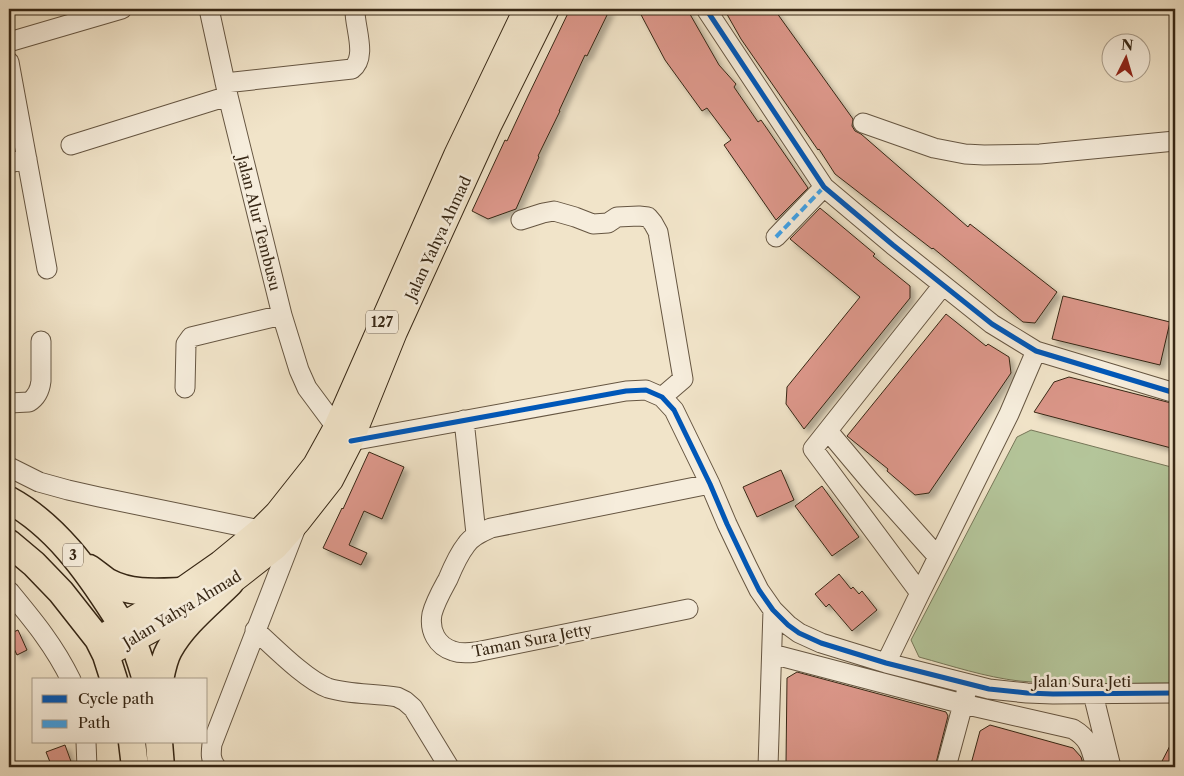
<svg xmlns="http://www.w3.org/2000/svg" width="1184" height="776" viewBox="0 0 1184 776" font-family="'Libre Caslon Text',serif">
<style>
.green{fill:#b4c59a;stroke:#767658}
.building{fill:#dc978a;stroke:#372715;filter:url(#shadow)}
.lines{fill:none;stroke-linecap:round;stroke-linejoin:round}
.minor-casing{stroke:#665642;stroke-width:21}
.major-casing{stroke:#372715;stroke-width:26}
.highway-casing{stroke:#372715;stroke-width:29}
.minor{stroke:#f6eddc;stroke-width:19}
.major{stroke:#f1e4c9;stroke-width:24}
.highway{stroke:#f1e4c9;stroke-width:26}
.quiet{stroke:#3fa2ea;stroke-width:4;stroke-dasharray:8 4;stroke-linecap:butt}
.cycleway-casing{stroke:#f6eddc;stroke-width:8}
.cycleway{stroke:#0057b8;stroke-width:5}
.labels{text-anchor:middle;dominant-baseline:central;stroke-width:5;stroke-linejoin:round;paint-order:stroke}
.shield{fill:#f6eddc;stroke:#706251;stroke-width:1}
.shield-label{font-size:14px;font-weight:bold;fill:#372715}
.street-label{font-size:15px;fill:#372715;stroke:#f6eddc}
</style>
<defs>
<filter id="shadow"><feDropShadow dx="4.5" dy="4.5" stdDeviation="2.5" flood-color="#0004"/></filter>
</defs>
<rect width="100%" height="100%" fill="#f1e4c9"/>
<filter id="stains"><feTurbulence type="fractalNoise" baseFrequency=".004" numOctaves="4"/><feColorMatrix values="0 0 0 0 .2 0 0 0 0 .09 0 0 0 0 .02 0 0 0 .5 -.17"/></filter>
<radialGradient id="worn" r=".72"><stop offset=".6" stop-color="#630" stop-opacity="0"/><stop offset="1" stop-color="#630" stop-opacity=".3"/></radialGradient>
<path class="green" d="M1031,430L1175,468V683C1123,683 1071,686 1019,681C985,677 952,666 919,657L911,640L1017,437Z"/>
<path class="building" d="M570,9H610L587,56L585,55L559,111H560L538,156L539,157L516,209L488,219L472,211L505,140L507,141L528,96Z
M638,9H687L719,65L736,84L734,87L758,122L761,120L808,188L776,220L724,145L731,140L707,108L702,111L665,60Z
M724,9H774L853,119L852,126L855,131L861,134L968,227L970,224L1057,292L1035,323L1023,322L933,248L932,249L835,174L819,149L818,150L741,39Z
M820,208L875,254L873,256L910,286V298L804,429L786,404L787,387L860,297L790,239Z
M1063,296L1170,322L1160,365L1052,339Z
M946,314L986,346L988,344L1009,357L1011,373L929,493L915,495L887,471L888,469L847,436Z
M1069,377L1175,404V449L1034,412L1054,382Z
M369,452L404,467L382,519L364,511L349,545L367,553L361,565L323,548L342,508L343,509Z
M781,470L794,500L757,517L743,487Z
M822,486L859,537L832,556L795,506Z
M839,574L851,589L853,587L859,594L862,591L877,610L852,631L829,604L826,607L815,594Z
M18,630L27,650L17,655L9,638V634Z
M797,672L946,712L948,716L935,767H790L786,763L787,678Z
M990,725L1073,748L1081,757L1084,767H982L971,764L980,731Z
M1175,736V767H1159Z
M65,745L73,767H52L46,752Z"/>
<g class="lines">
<defs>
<path id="minor" d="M209,9L228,96L282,315L299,370L307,388L336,427
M706,9L824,187L893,245L992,324L1036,351L1175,393
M9,42L122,9
M9,62L47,269
M225,83L352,69C368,57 354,26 355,9
M863,123L934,148L965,154L984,155L1040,154L1175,141
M71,145L228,96
M9,163L27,159
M521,220L543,213L554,211L575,217L593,224L608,223L617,217L639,216L648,217L653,223L658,232L683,379L662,397
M776,237L824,187
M185,388L186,344L191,337L282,315
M9,403L29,402C37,397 40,390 41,381V341
M464,420L476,534
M828,431L870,481L938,557
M351,441L626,391L646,390L662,397L674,410L710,484L727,524L747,566L759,590L773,610L788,625L799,633L821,643L886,663L989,689L1027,693L1053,694L1175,693
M9,467L39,482L68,490L99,497L260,530
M9,591C33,620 54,645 71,680
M920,593L813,449L943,285
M688,609L476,652C469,653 461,654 453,651C437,646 429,631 432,614C435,602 442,590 448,579C453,567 458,555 466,545C472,536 482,532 491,528L710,484
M255,630C274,647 306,680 328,688C350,695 375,693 397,697L405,701L413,708L449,767
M772,654L963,704L1073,729C1090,739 1091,749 1096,767
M886,663L920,593L938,557L1009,414L1036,351
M1093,694L1111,767
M86,742L87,767
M216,767C210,759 211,753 212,744L295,530
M768,767L773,610
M946,767L966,693"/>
<path id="major" d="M98,639L180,591L220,563L260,530L277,513L315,465L336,427L456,155L526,9
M106,655L165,623L230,583L276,547L298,522L331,480L351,441L395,332L489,126L547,9"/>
<path id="highway" d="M9,500C55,525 87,570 115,614C121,622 128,631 132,640C138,652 142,667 146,680
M9,543L34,564L61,592L98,639L106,655L114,680
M89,568C95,572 102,578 108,582C130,594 156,592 180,591
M160,680C162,670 164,659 169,650C183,624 210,603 230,583
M132,742L135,767
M159,742L161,767"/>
</defs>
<use href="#minor" class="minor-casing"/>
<use href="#major" class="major-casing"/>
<use href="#highway" class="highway-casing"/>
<use href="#minor" class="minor"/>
<use href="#major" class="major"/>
<use href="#highway" class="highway"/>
<path class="quiet" d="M776,237L824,187"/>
<defs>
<path id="cycleway" d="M706,9L824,187L893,245L992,324L1036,351L1175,393
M351,441L626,391L646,390L662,397L674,410L710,484L727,524L747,566L759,590L773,610L788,625L799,633L821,643L886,663L989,689L1027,693L1053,694L1175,693"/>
</defs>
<use href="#cycleway" class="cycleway-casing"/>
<use href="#cycleway" class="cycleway"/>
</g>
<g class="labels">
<g class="shield">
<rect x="366" y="310.5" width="32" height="23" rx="4"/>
<rect x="63" y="543.5" width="20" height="23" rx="4"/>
</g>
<g class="shield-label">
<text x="382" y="322">127</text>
<text x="73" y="555">3</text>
</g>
<g class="street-label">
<text transform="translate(259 223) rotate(76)">Jalan Alur Tembusu</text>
<text transform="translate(438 238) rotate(-65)">Jalan Yahya Ahmad</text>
<text transform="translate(182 609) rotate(-31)">Jalan Yahya Ahmad</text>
<text transform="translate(532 640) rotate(-11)">Taman Sura Jetty</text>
<text x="1082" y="681">Jalan Sura Jeti</text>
</g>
</g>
<rect width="1184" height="776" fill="none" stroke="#f1e4c9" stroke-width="30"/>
<rect x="10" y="10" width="1164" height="756" fill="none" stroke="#372715" stroke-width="2.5"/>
<rect x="15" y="15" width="1154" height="746" fill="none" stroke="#372715"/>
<rect x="32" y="678" width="175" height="65" fill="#f6eddc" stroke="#aa9e8c"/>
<rect x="42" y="695" width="25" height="8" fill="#0057b8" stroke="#aa9e8c"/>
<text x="78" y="704" font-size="15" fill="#372715">Cycle path</text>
<rect x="42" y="720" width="25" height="8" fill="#3fa2ea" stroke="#aa9e8c"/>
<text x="78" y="728" font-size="15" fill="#372715">Path</text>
<g transform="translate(1126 58) rotate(5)"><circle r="24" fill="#f6eddc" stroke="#aa9e8c"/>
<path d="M0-4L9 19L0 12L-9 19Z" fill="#8f2418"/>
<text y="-8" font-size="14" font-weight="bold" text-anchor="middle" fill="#372715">N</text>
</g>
<rect width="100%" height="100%" filter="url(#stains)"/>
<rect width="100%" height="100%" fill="url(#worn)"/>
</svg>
